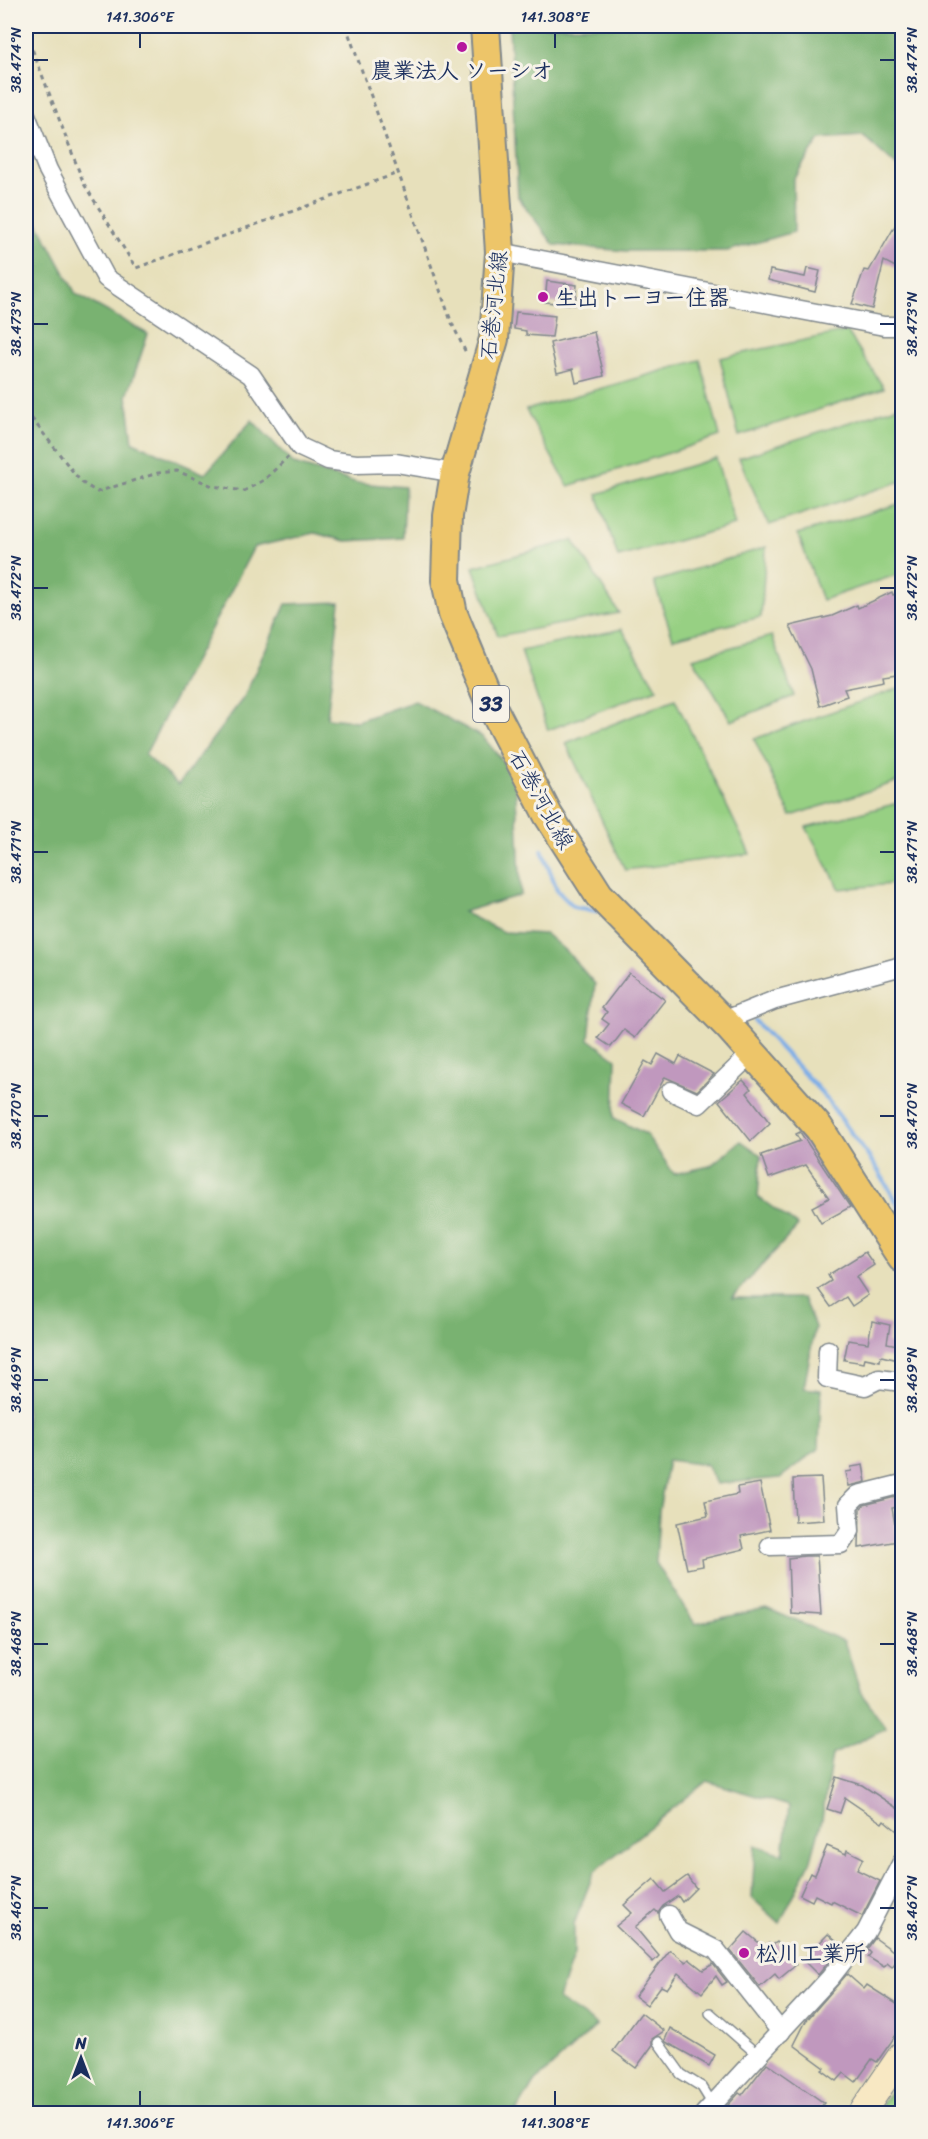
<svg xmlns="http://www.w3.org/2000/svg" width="928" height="2139" viewBox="0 0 928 2139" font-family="Sriracha,'Klee One',sans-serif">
  <rect width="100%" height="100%" fill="#f7f3e8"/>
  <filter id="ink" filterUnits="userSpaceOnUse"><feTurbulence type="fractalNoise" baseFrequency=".0167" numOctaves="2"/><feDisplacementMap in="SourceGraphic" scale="12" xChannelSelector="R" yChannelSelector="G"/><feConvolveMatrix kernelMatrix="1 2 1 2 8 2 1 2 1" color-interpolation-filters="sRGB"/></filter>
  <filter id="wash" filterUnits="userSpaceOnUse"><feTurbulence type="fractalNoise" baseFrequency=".008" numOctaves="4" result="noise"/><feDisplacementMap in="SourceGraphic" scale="24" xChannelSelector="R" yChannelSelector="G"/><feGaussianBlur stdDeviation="1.35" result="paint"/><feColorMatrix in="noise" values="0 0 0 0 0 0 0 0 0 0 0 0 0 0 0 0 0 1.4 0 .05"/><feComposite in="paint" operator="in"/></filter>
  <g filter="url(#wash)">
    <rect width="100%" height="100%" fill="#e7e0bb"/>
    <!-- green -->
    <g fill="#97d083" stroke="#598070" stroke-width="1.5">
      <polygon points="847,331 884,388 739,436 720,358"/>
      <polygon points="700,360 720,436 568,486 526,410"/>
      <polygon points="902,405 902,481 769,525 739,458"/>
      <polygon points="716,458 735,525 618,557 597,494"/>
      <polygon points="902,503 902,573 822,600 798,534"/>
      <polygon points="573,540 619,613 498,636 473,567"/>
      <polygon points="766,547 761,617 673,638 654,582"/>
      <polygon points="622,629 657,689 548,730 521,651"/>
      <polygon points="772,636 794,696 731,721 693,658"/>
      <polygon points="902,687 902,780 791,816 754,739"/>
      <polygon points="675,699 750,854 625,870 566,743"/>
      <polygon points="902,802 902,883 840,889 806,827"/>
      <polygon points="902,2075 902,2113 876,2113"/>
    </g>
    <!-- forest -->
    <g fill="#79b271" stroke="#4a7068" stroke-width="1.5">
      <polygon points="509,26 902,26 902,171 863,136 820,139 793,179 794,232 727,251 626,251 554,245 518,197"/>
      <polygon points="26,192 33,214 76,294 148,334 127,396 133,442 205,474 252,420 294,464 358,483 405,487 403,538 346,541 315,533 254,547 145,755 178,785 244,697 286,604 340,602 327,718 357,721 415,701 483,737 515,776 521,895 463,912 503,932 546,934 569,954 595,984 589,1039 616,1059 614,1118 646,1134 674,1174 710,1166 741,1141 761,1155 758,1197 798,1226 732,1298 803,1298 815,1327 804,1388 821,1390 819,1448 780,1478 716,1484 707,1465 668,1460 659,1511 656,1563 695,1624 766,1608 844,1641 860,1690 886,1728 832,1755 822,1819 811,1860 780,1923 752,1898 755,1845 783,1854 789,1806 707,1781 594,1872 574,1924 574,1954 558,1999 597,2025 533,2084 516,2113 26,2113"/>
    </g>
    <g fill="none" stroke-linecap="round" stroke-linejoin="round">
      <!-- stream -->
      <g stroke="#7cade7" stroke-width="4.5">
        <polyline points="542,850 557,890 574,907 597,911"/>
        <polyline points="631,948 647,963"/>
        <polyline points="755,1021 823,1094 876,1167 902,1211"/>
      </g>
    </g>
    <g id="blocks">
      <!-- building -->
      <g fill="#c098be">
        <polygon points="903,212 903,271 884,261 872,309 852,304 864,270 869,271"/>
        <polygon points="807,268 820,271 815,292 768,280 770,270 805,277"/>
        <polygon points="547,281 577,285 575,305 545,302"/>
        <polygon points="516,312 555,316 552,337 526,335 526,331 514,329"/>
        <polygon points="594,332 604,376 576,383 573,369 557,373 550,343"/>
        <polygon points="892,592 893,595 903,592 903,673 883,676 884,681 844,689 847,696 820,706 811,669 790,626 832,616 857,605 858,608"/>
        <polygon points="629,973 665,1000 635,1038 624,1030 611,1047 598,1038 609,1024 602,1019 607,1012 602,1008"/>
        <polygon points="658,1054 676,1064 680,1056 714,1074 697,1091 665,1077 644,1116 621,1104 645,1061 652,1065"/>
        <polygon points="743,1080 751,1089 747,1093 770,1123 751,1141 719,1101"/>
        <polygon points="800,1132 850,1207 821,1223 812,1207 829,1198 806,1165 769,1178 761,1155 800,1141 796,1134"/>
        <polygon points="865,1252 874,1265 856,1277 868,1295 852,1306 846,1297 831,1307 818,1289 831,1281 828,1275"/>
        <polygon points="872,1321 890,1325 887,1343 903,1346 903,1361 881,1356 880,1361 865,1358 864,1363 844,1360 848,1340 868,1343"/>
        <polygon points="863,1465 866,1482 849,1486 846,1472 852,1471 851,1467"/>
        <polygon points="821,1478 824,1520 795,1522 793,1479"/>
        <polygon points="760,1483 770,1530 741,1536 744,1549 702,1559 703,1566 687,1569 677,1523 708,1516 705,1501 738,1494 737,1487"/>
        <polygon points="903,1495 903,1506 892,1508 898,1541 859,1548 860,1509 864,1505"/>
        <polygon points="805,1556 817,1556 821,1615 790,1613 788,1558"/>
        <polygon points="837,1777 862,1785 903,1812 903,1836 884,1820 882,1823 845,1798 840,1813 827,1809"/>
        <polygon points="827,1846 846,1854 847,1850 863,1858 857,1870 880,1881 862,1916 832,1901 831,1903 815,1895 812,1901 800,1895 810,1873 815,1875"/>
        <polygon points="687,1876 696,1888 682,1902 678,1896 663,1906 658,1913 655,1910 635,1927 659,1956 653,1962 616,1926 632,1913 624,1905 654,1879 665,1892"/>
        <polygon points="746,1932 764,1947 769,1943 771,1946 777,1942 796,1965 779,1979 775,1974 760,1987 730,1950"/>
        <polygon points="828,1934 839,1944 827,1957 830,1960 818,1975 803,1960"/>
        <polygon points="875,1938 900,1956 892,1967 887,1963 884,1967 868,1957 871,1953 867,1949"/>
        <polygon points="670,1950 686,1962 689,1959 703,1970 713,1964 727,1982 722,1985 716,1976 702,1993 678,1973 667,1989 661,1986 647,2005 635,1996"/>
        <polygon points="847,1974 864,1989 867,1985 903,2008 903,2025 877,2062 872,2059 856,2082 844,2073 837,2081 822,2070 825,2068 794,2045 806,2021"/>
        <polygon points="641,2013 664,2031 652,2039 652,2046 636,2068 613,2051"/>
        <polygon points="670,2028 715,2055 709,2066 666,2042 665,2040"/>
        <polygon points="767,2063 824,2103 816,2114 720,2114 739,2093 742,2095"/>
      </g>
    </g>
  </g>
  <g filter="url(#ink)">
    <use href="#blocks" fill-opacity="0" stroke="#81888c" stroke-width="1.5"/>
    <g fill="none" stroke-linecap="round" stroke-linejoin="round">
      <defs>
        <g id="lane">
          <polyline points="710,2013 759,2056"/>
          <polyline points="658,2042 681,2074 702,2087 713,2105"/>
        </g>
        <g id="street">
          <polyline points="26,115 48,170 106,278 251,375 300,447 328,460 356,464 396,463 455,473"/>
          <polyline points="500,252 884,326 902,326"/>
          <polyline points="723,1021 775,1000 902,966"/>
          <polyline points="671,1091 699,1104 752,1053"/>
          <polyline points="828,1350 827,1378 865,1386 879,1379 902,1382"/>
          <polyline points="770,1546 841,1544 850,1531 848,1505 858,1495 902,1484"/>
          <polyline points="669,1915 678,1931 716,1950 781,2032"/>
          <polyline points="704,2114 830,1978 866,1932 902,1862"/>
        </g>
        <polyline id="secondary" points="861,2114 902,2054"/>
        <polyline id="primary" points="485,26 500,252 494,339 455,473 448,516 446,580 453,614 490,703 548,815 599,895 730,1028 819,1128 902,1258"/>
      </defs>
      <!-- lane casing -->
      <use href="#lane" stroke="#81888c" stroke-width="12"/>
      <!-- street casing -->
      <use href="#street" stroke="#81888c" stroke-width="21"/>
      <!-- secondary casing -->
      <use href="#secondary" stroke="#81888c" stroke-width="28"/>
      <!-- primary casing -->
      <use href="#primary" stroke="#81888c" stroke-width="32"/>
      <!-- path -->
      <g stroke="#81888c" stroke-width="3" stroke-dasharray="4.5 4.5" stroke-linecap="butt">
        <polyline points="346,26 451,321 466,353"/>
        <polyline points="26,33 84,184 136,268 398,173"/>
        <polyline points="26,411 81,482 97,492 158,473 177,471 213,486 244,491 264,480 288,457"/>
      </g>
      <!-- lane -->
      <use href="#lane" stroke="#fff" stroke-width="9"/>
      <!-- street -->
      <use href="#street" stroke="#fff" stroke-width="18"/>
      <!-- secondary -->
      <use href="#secondary" stroke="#f8e8c3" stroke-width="26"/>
      <!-- primary -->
      <use href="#primary" stroke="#edc569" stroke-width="28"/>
    </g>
  </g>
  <!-- ticks -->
  <path fill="none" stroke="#1b2f5e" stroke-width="2" d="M140,33V48M555,33V48M33,60H48M880,60H895M33,324H48M880,324H895M33,588H48M880,588H895M33,852H48M880,852H895M33,1116H48M880,1116H895M33,1380H48M880,1380H895M33,1644H48M880,1644H895M33,1908H48M880,1908H895M140,2091V2106M555,2091V2106"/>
  <!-- markers -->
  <g fill="#b5179e" stroke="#f7f3e8" stroke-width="2">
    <circle cx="462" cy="47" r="6"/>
    <circle cx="543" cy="297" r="6"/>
    <circle cx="744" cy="1953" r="6"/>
  </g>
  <g text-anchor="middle" stroke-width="6" stroke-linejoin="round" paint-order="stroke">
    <!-- shield labels -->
    <rect fill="#f7f3e8" stroke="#5d6a87" stroke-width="1.5" x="473" y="686" width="36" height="36" rx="4.5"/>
    <g font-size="21" font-weight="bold" fill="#1b2f5e">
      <text x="491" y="711">33</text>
    </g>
    <!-- poi labels -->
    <g font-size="22" font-weight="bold" fill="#1b2f5e" stroke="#f7f3e8" text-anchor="start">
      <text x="462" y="78" text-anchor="middle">農業法人 ソーシオ</text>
      <text x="555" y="305">生出トーヨー住器</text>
      <text x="756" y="1961">松川工業所</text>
    </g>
    <!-- street labels -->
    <g font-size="22" fill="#1b2f5e" stroke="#f7f3e8">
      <text transform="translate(493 305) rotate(-84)" y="8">石巻河北線</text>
      <text transform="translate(542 799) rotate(61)" y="8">石巻河北線</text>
    </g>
  </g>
  <!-- margin -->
  <rect width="928" height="2139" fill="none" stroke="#f7f3e8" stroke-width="66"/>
  <!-- north arrow -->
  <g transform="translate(81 2058)" stroke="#f7f3e8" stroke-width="4.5" paint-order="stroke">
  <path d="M0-4.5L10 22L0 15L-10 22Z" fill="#1b2f5e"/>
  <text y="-9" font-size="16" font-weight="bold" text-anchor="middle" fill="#1b2f5e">N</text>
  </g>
  <rect x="33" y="33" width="862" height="2073" fill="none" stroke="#1b2f5e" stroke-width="2"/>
  <g font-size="15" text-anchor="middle" fill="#1b2f5e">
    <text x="140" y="22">141.306°E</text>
    <text x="555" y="22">141.308°E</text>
    <text transform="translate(16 60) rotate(-90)" y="5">38.474°N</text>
    <text transform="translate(912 60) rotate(-90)" y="5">38.474°N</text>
    <text transform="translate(16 324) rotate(-90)" y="5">38.473°N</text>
    <text transform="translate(912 324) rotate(-90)" y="5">38.473°N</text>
    <text transform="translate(16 588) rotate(-90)" y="5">38.472°N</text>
    <text transform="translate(912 588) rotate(-90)" y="5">38.472°N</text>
    <text transform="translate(16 852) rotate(-90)" y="5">38.471°N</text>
    <text transform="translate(912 852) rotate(-90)" y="5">38.471°N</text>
    <text transform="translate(16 1116) rotate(-90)" y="5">38.470°N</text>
    <text transform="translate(912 1116) rotate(-90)" y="5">38.470°N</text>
    <text transform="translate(16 1380) rotate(-90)" y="5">38.469°N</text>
    <text transform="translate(912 1380) rotate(-90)" y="5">38.469°N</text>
    <text transform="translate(16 1644) rotate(-90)" y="5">38.468°N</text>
    <text transform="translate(912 1644) rotate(-90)" y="5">38.468°N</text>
    <text transform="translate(16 1908) rotate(-90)" y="5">38.467°N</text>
    <text transform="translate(912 1908) rotate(-90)" y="5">38.467°N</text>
    <text x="140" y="2128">141.306°E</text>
    <text x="555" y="2128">141.308°E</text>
  </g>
</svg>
